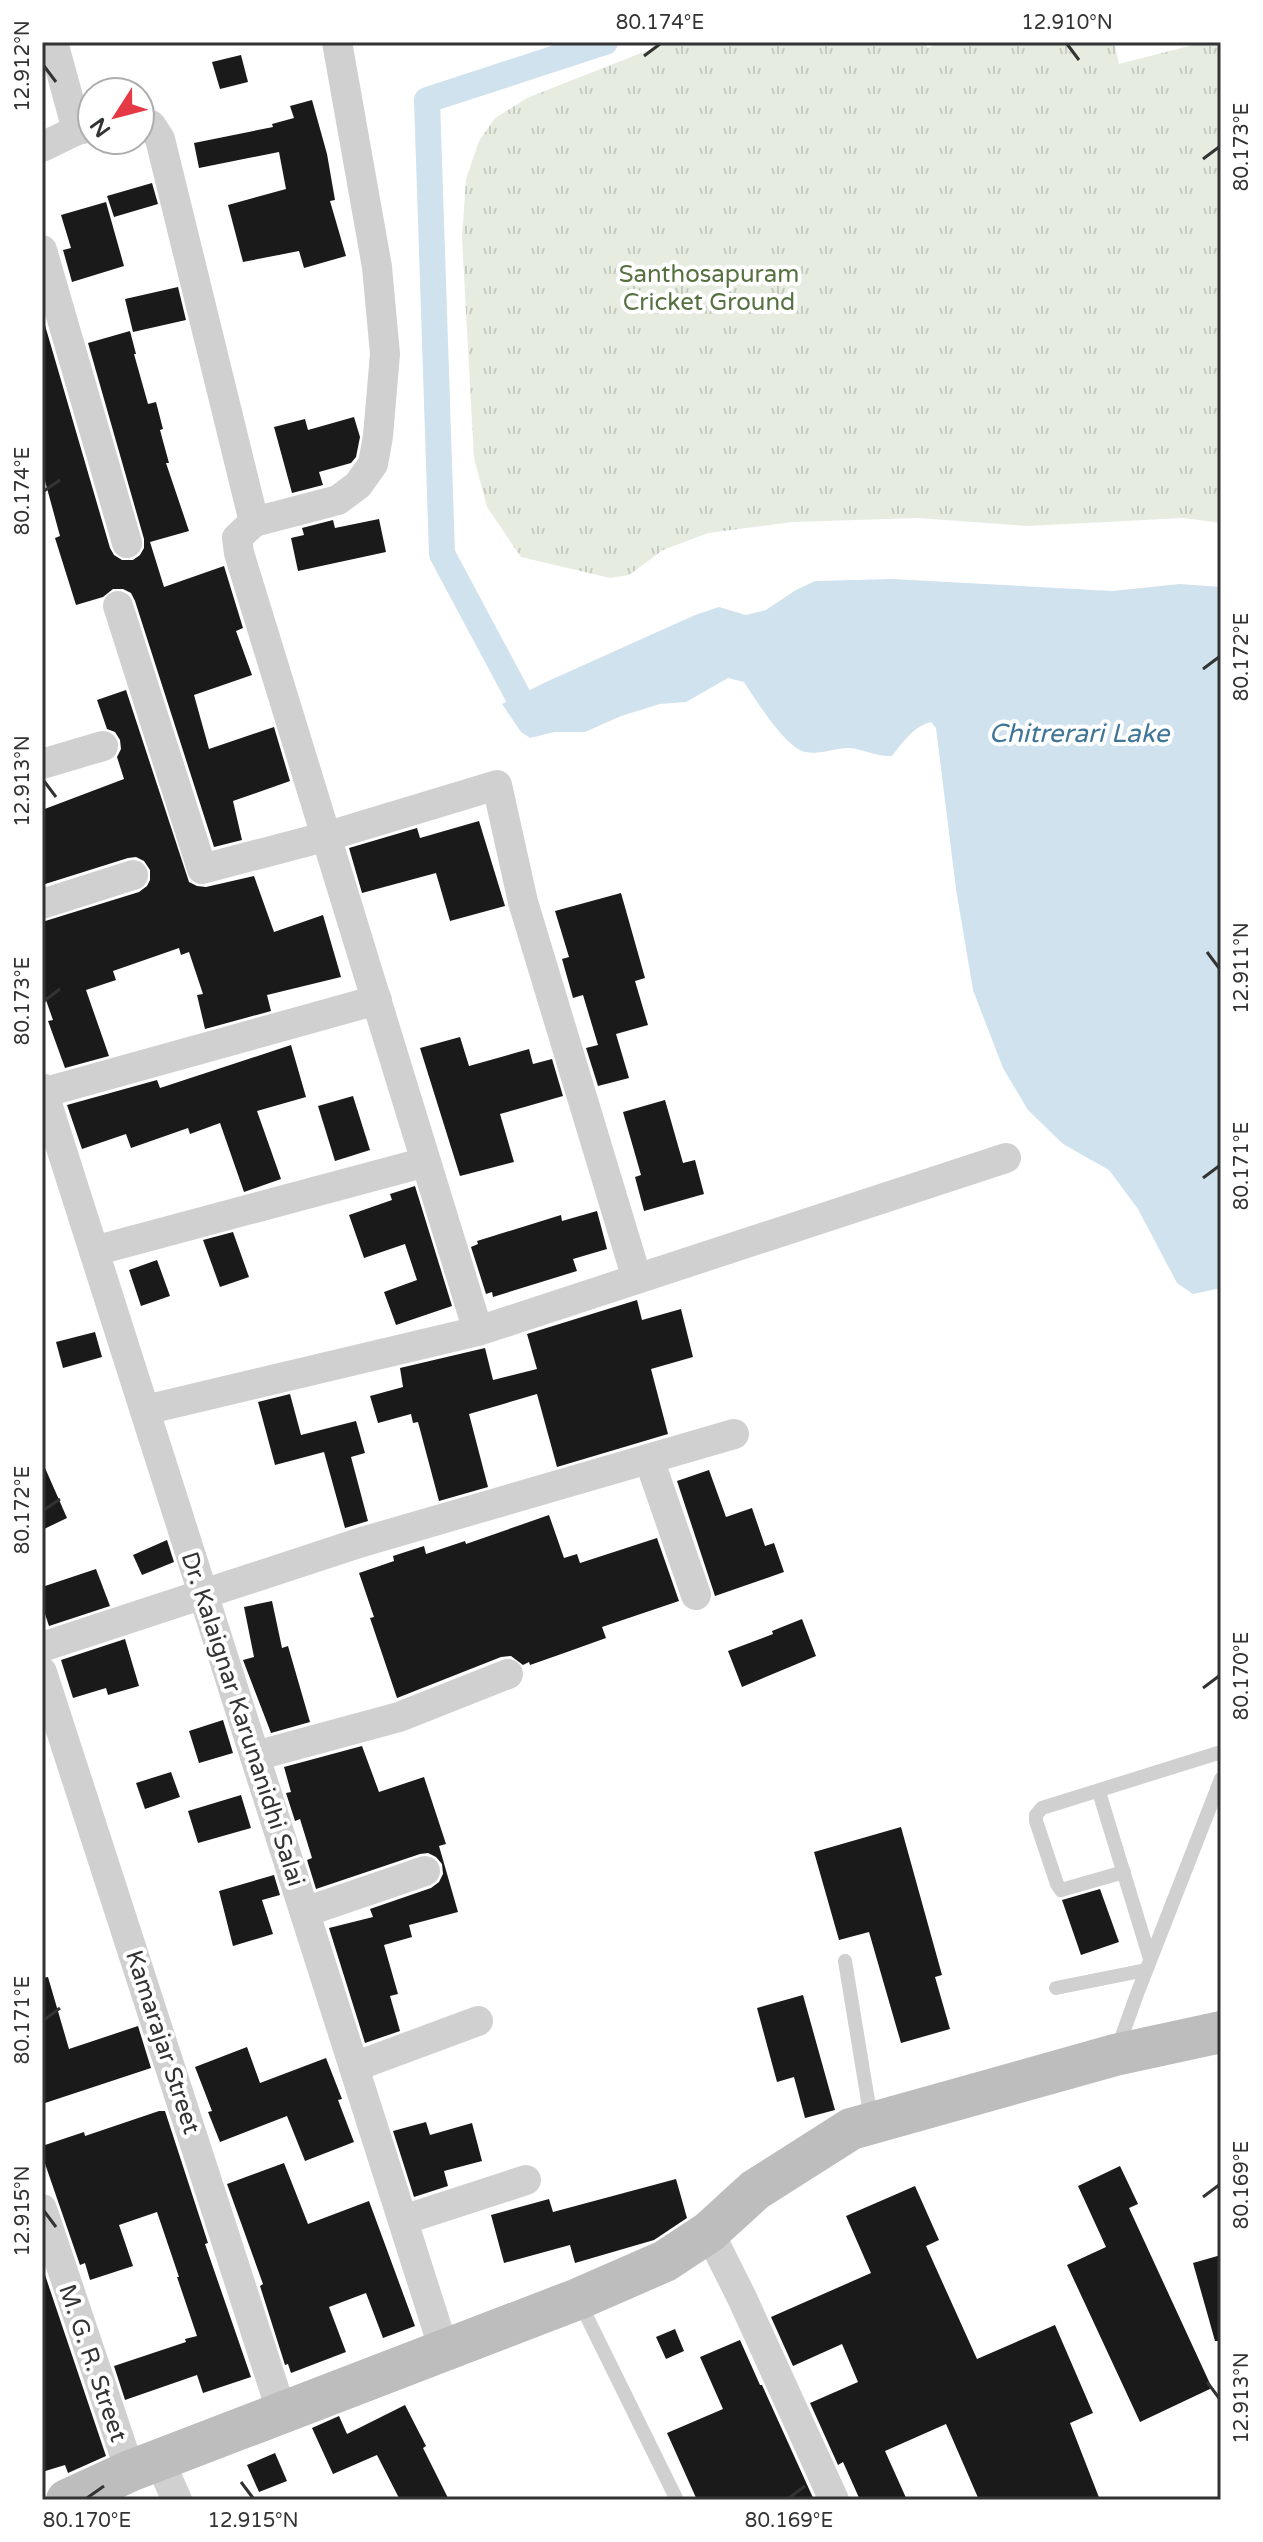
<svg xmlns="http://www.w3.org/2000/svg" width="1263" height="2542" viewBox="0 0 1263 2542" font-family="'Varela Round',sans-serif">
  <defs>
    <pattern id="park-tufts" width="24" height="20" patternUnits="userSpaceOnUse" patternTransform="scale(2)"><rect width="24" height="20" fill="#e6ecdf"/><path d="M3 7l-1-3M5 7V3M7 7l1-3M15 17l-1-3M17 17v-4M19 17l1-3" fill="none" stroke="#c6cbc0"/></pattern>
  </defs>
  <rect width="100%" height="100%" fill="#fff"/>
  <!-- park -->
  <polygon fill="url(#park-tufts)" points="669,42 924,42 928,48 938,42 1114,42 1119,64 1205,42 1221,42 1221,523 1183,518 1028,526 918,518 793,522 708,533 663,550 629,575 610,578 521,557 487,507 474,458 462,238 466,179 479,141 495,118 527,98"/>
  <!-- water -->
  <path fill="#cfe2ee" d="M892,579L1112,591L1180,584L1221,587V1288L1193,1294L1177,1283L1138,1209L1109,1170L1063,1144L1028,1110L1003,1068L973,990L956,889L936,728L931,722C914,726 903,742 892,756C877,757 864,749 849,748C834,748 821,755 805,752C785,747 756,700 744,682L728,678L686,702L660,704L621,716L585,732H554L530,738L521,732L502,704L546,682L695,615L719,607L746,615L766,610L796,590L815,581Z"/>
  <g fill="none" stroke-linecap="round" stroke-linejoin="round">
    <!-- canal -->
    <polyline stroke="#cfe2ee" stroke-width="26" points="518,696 442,554 427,100 605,42"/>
  </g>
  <!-- building -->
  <g fill="#1a1a1a">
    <polygon points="241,55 248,82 220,89 212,62"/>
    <polygon points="312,100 327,154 335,200 330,201 346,256 304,268 299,251 243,262 228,205 286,189 279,152 199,168 194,143 273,127 272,124 294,118 290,106"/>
    <polygon points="152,183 158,204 114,217 107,196"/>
    <polygon points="106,202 124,266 72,282 63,250 71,248 61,215"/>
    <polygon points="178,287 186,320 133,332 125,299"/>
    <polygon points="42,315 110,548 114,555 122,560 133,560 140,555 144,548 144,539 88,343 130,331 136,354 134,354 148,404 156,402 163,429 160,430 169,463 166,463 189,531 150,542 164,587 224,566 243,628 236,631 252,675 194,695 209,749 274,727 290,781 233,801 242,840 214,847 135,601 131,593 123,589 113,589 103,597 76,605 55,538 60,536 42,470"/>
    <polygon points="354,417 360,437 356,457 351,463 319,472 323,485 292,493 274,427 305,419 308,430"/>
    <polygon points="379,519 386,552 298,571 291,538 304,535 302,528 333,520 335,528"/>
    <polygon points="126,690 189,882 197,886 206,887 254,876 274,932 323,915 341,977 267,995 271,1011 205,1029 197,995 203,994 189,952 181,955 179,948 113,971 116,980 86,990 109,1056 65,1068 48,1021 53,1020 42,989 42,922 139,892 147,886 150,880 150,870 144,861 136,857 128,858 42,885 42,810 124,779 117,757 121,749 120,740 115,732 107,729 97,700"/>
    <polygon points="479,821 505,906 450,921 436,873 362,893 349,848 417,828 420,838"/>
    <polygon points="621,893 645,978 635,981 648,1025 616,1034 629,1078 598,1086 586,1048 598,1045 583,995 573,998 562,959 569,957 555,911"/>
    <polygon points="460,1037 469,1066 529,1049 533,1064 552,1059 563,1096 500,1114 514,1162 460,1176 420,1048"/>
    <polygon points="291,1045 306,1097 257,1111 281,1179 244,1192 220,1123 190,1134 188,1128 131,1148 126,1134 82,1149 67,1105 157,1080 160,1088"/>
    <polygon points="353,1096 370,1150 335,1161 318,1106"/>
    <polygon points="665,1100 683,1163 695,1160 704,1194 644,1211 635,1177 641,1175 623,1112"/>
    <polygon points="415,1186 452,1306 396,1325 384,1292 417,1280 405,1244 364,1258 349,1215 392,1200 390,1194"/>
    <polygon points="597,1211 607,1249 573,1259 577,1271 493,1297 492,1292 486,1294 471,1247 478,1244 477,1241 561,1215 562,1221"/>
    <polygon points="233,1232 249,1277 220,1287 203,1240"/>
    <polygon points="157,1260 170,1296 141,1306 129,1270"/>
    <polygon points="637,1300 642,1320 681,1309 693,1357 651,1369 668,1434 557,1467 537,1394 500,1405 469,1414 488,1487 439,1501 418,1422 413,1423 411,1414 378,1423 370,1396 403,1387 400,1368 485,1348 493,1380 537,1369 527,1334"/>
    <polygon points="95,1332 102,1357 63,1368 56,1342"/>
    <polygon points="290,1394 301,1435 356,1421 365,1453 351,1457 368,1521 345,1528 324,1452 275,1465 258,1402"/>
    <polygon points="42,1461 67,1518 42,1530"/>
    <polygon points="709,1470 726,1517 752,1508 765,1546 774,1543 784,1572 715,1596 677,1481"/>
    <polygon points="549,1515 564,1558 577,1554 580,1563 657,1538 679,1601 602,1627 606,1638 567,1652 530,1665 529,1662 523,1665 511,1656 501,1657 397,1698 370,1618 374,1617 359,1573 394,1561 393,1556 424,1546 426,1554 465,1541 466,1544"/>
    <polygon points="167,1540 174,1562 142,1575 133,1555"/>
    <polygon points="96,1569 110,1606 49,1626 42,1605 42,1587"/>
    <polygon points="272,1601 282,1648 288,1646 310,1722 271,1733 243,1660 254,1657 244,1607"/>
    <polygon points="802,1619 816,1656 742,1687 728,1651 773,1634 772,1631"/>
    <polygon points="125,1639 139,1686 108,1695 106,1688 73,1698 61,1660"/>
    <polygon points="223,1720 233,1753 199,1763 189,1731"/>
    <polygon points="362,1746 379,1792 424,1777 446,1844 439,1846 458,1912 409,1925 412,1937 384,1945 398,1994 390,1996 400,2031 365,2043 329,1928 373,1917 370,1909 431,1888 439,1882 443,1874 442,1864 436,1857 428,1853 420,1854 316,1889 307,1860 312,1858 300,1819 295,1821 286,1793 291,1792 284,1767"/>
    <polygon points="171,1772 180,1797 145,1809 136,1783"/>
    <polygon points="241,1795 251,1828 198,1843 188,1811"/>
    <polygon points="901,1827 942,1975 935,1977 950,2029 901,2043 869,1932 839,1940 814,1852"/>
    <polygon points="274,1875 280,1895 262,1900 273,1934 233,1946 219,1891"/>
    <polygon points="1100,1889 1119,1942 1081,1955 1062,1900"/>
    <polygon points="48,1977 69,2049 138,2026 151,2068 42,2104 42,1978"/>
    <polygon points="803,1995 835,2110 805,2118 794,2077 777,2082 757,2008"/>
    <polygon points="247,2047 260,2083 326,2058 342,2099 338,2100 354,2142 305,2161 287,2116 220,2142 208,2112 212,2111 195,2067"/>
    <polygon points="159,2111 165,2111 208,2243 205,2244 251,2377 203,2393 197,2375 125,2400 114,2366 186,2342 185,2339 197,2336 177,2277 179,2277 157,2212 119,2225 133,2266 90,2280 85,2263 80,2265 42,2155 42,2146 84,2132 85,2136"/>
    <polygon points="426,2122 430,2135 472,2123 482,2161 444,2171 448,2186 414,2197 393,2131"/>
    <polygon points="284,2163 308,2224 369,2201 415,2326 383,2338 366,2293 329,2307 346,2352 291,2373 288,2364 285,2365 260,2286 263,2284 227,2184"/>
    <polygon points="1120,2166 1138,2204 1129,2208 1212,2388 1140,2422 1067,2265 1106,2247 1078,2186"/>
    <polygon points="676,2179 687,2218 654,2240 575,2263 570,2245 504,2263 491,2215 549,2199 553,2212"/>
    <polygon points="915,2186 939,2240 926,2246 977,2359 1055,2325 1093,2413 1070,2423 1100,2500 979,2500 946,2424 885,2451 907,2500 860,2500 843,2462 838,2465 810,2403 858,2382 842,2344 793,2366 771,2317 871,2273 846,2216"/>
    <polygon points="1221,2255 1221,2341 1215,2341 1193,2263"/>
    <polygon points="42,2266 106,2456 68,2473 65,2465 42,2472"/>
    <polygon points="675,2329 684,2351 666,2359 656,2337"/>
    <polygon points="740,2340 760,2385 762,2385 814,2500 697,2500 667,2433 723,2409 700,2357"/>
    <polygon points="405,2405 426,2446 423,2448 449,2500 400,2500 377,2455 333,2474 312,2428 339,2416 347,2434"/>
    <polygon points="275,2453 287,2481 259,2492 247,2465"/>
  </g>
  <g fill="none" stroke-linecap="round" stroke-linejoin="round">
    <!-- lane -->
    <g stroke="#d0d0d0" stroke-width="14">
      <polyline points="1099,1792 1150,1959"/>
      <polyline points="1124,1872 1061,1890 1057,1884 1036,1821 1036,1815 1042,1808 1218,1753 1221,1754"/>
      <polyline points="845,1961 871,2119"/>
      <polyline points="1056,1988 1146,1970"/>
      <polyline points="1118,2047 1137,1994 1221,1779"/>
      <polyline points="580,2303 677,2500"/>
    </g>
    <!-- street -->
    <g stroke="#d0d0d0" stroke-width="30">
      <polyline points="53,42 77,130 92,127"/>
      <polyline points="140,121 151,125 160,139 254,522 237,538 239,553 478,1331 1006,1158"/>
      <polyline points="42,147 77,130"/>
      <polyline points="42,250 127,543"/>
      <polyline points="254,522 338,500 358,485 373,464 378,436 385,354 377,267 337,42"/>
      <polyline points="118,606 202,869 328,836 497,785 523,902 637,1279"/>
      <polyline points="42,764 103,746"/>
      <polyline points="42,904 133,875"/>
      <polyline points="42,1088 444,2350"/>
      <polyline points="42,1093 377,1000"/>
      <polyline points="94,1251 426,1162"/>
      <polyline points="145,1410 478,1331"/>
      <polyline points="649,1459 696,1595"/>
      <polyline points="42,1647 362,1542 734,1434"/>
      <polyline points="42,1672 282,2413"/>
      <polyline points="255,1756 399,1717 508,1674"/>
      <polyline points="305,1912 425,1871"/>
      <polyline points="354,2067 478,2021"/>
      <polyline points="42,2209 130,2471"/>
      <polyline points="403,2220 526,2180"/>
      <polyline points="709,2232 742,2298 834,2500"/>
      <polyline points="159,2460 177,2500"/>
    </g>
    <!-- secondary -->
    <polyline stroke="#bdbdbd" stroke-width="42" points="67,2500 130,2471 578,2299 665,2261 709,2232 755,2190 851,2129 1115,2055 1221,2032"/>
  </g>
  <!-- ticks -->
  <path fill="none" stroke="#333" stroke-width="3" d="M1067,44L1079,60M644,56L660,44M44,66L56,82M1203,159L1219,147M44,491L60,480M1203,669L1219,657M44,781L56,797M1207,952L1219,968M44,1001L60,989M1203,1178L1219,1166M44,1510L60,1499M1203,1688L1219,1676M44,2020L60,2008M1203,2197L1219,2185M44,2211L56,2227M1207,2382L1219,2398M241,2482L253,2498M87,2498L104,2486M789,2498L805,2486"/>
  <g text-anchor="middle" stroke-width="8" stroke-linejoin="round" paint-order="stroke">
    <!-- park labels -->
    <g font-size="24" fill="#56703f" stroke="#fff">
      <text x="709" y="282">Santhosapuram<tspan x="709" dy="28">Cricket Ground</tspan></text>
    </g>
    <!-- street labels -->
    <g font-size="24" fill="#333" stroke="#fff">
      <text transform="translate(243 1719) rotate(72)" y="8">Dr. Kalaignar Karunanidhi Salai</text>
      <text transform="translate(163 2042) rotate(72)" y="8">Kamarajar Street</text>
      <text transform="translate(93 2363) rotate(71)" y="8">M. G. R. Street</text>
    </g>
    <!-- water labels -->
    <g font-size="26" font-style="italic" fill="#3f7597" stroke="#fff">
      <text x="1079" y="742">Chitrerari Lake</text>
    </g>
  </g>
  <!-- border -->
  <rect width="1263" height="2542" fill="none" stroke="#ffffff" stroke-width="88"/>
  <!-- north arrow -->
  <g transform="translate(116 116) rotate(234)"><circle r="38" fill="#ffffff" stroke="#adadad" stroke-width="2"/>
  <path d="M0-6L14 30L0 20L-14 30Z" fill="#e63946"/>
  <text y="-12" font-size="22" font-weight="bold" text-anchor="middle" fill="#333333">N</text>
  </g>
  <rect x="44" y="44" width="1175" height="2454" fill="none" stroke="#333" stroke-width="3"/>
  <g font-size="20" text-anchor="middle" fill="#333">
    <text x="660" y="29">80.174°E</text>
    <text x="1067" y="29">12.910°N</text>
    <text transform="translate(22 66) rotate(-90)" y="7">12.912°N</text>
    <text transform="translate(1241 147) rotate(-90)" y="7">80.173°E</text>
    <text transform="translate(22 491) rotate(-90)" y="7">80.174°E</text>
    <text transform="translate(1241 657) rotate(-90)" y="7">80.172°E</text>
    <text transform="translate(22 781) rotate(-90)" y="7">12.913°N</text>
    <text transform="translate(1241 968) rotate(-90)" y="7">12.911°N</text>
    <text transform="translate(22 1001) rotate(-90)" y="7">80.173°E</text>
    <text transform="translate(1241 1166) rotate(-90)" y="7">80.171°E</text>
    <text transform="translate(22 1510) rotate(-90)" y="7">80.172°E</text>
    <text transform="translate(1241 1676) rotate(-90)" y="7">80.170°E</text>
    <text transform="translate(22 2020) rotate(-90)" y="7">80.171°E</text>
    <text transform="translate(1241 2185) rotate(-90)" y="7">80.169°E</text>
    <text transform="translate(22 2211) rotate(-90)" y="7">12.915°N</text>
    <text transform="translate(1241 2398) rotate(-90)" y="7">12.913°N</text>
    <text x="87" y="2527">80.170°E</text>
    <text x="253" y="2527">12.915°N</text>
    <text x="789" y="2527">80.169°E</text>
  </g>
</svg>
